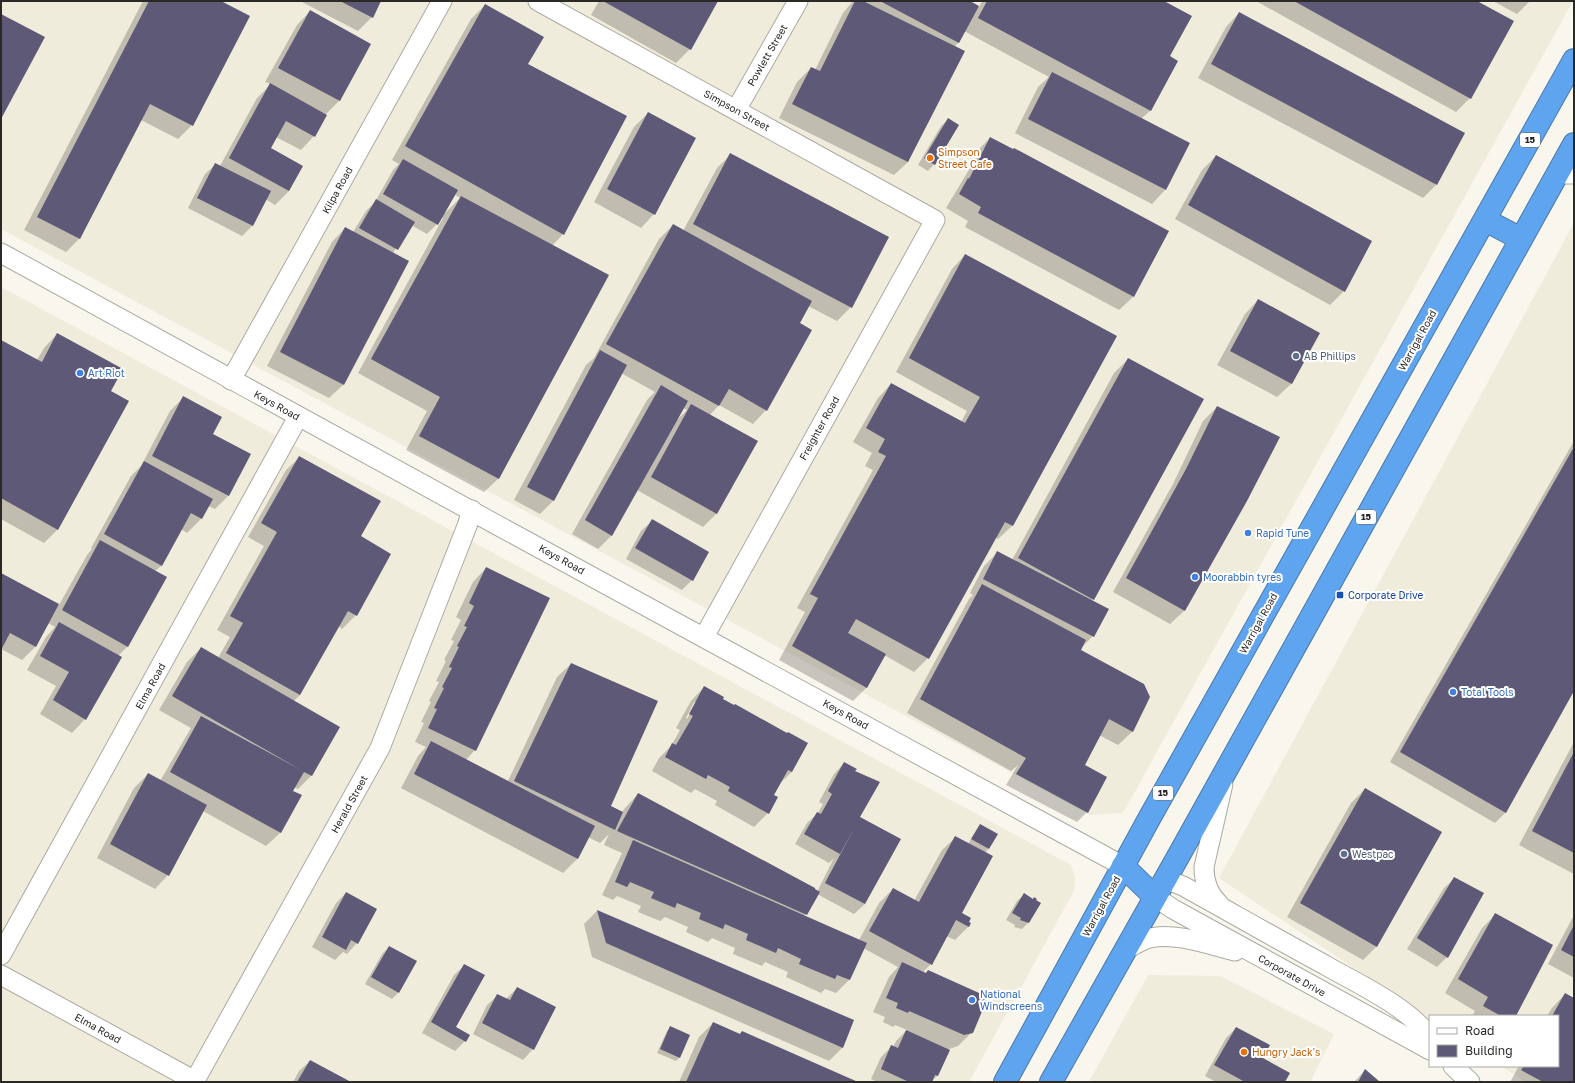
<svg xmlns="http://www.w3.org/2000/svg" width="1575" height="1083" viewBox="0 0 1575 1083" font-family="'Golos Text',sans-serif">
  <rect width="100%" height="100%" fill="#f8f6ed"/>
  <!-- built -->
  <g fill="#f0ecdb">
    <polygon points="1,1 1573,1 1123,813 1090,815 1,229"/>
    <polygon points="1574,223 1574,1082 1525,1082 1501,1066 1558,1066 1558,1016 1430,1016 1430,1019 1219,878"/>
    <polygon points="1,287 1071,865 1075,878 1074,891 969,1082 1,1082"/>
    <polygon points="1148,975 1220,976 1334,1034 1310,1082 1089,1082"/>
  </g>
  <!-- shadow -->
  <g fill="#0003" fill-rule="evenodd">
    <polygon points="143,1 219,1 192,125 178,139 141,120 80,238 66,252 24,230"/>
    <polygon points="300,1 380,1 372,17 358,31"/>
    <polygon points="599,1 717,1 690,49 676,63 591,15"/>
    <polygon points="853,1 968,1 979,7 982,1 1162,1 1168,57 1177,61 1150,111 1141,119 1189,144 1165,190 1152,204 1015,133 1038,87 1049,77 964,31 958,43 954,47 908,162 894,175 779,118 797,82 811,68 815,70 843,13"/>
    <polygon points="1256,1 1475,1 1470,98 1456,112"/>
    <polygon points="1493,1 1530,1 1517,14"/>
    <path d="M485,5L527,65L563,234L552,246L608,275L498,479L484,492L406,450L427,411L358,373L443,218L442,217L437,224L427,234L411,225L393,253L408,261L343,385L329,398L267,366L332,242L345,228L353,232L366,211L375,202L393,170L399,164L392,160L471,19ZM454,194L460,198L444,214Z"/>
    <polygon points="310,11 370,45 339,101 325,115 314,136 301,150 276,137 270,148 302,166 289,191 275,205 265,199 252,226 242,236 188,208 205,174 216,164 220,166 257,98 271,84 265,82 297,25"/>
    <polygon points="1239,13 1436,185 1423,198 1198,78 1226,27"/>
    <polygon points="648,113 654,214 641,228 594,202 634,127"/>
    <polygon points="948,120 934,164 928,171 918,165 941,126"/>
    <polygon points="990,138 1168,232 1133,297 1119,310 965,227 968,221 946,208 970,168 968,167 976,152"/>
    <path d="M731,154L851,307L837,321L808,306L799,323L766,410L753,424L719,405L710,415L717,513L703,527L637,490L612,535L598,549L572,534L647,400L655,392L621,373L553,501L540,514L514,500L586,365L594,358L659,239L673,225L683,231L717,168ZM683,408L687,410L677,420Z"/>
    <polygon points="1216,156 1344,291 1330,305 1175,219 1202,170"/>
    <polygon points="965,255 1012,526 998,539 995,537 928,658 914,672 884,655 867,687 853,701 779,660 805,612 797,608 873,470 865,466 872,453 853,442 878,398 891,384 961,422 967,411 896,372 952,269"/>
    <polygon points="1258,300 1318,333 1291,384 1277,397 1217,365 1245,314"/>
    <polygon points="57,334 110,391 128,401 57,530 44,543 1,519 1,341 37,360 44,348"/>
    <polygon points="1128,359 1093,599 1092,601 1093,636 1079,650 1149,697 1132,732 1118,745 1099,735 1084,766 1087,812 1077,822 1006,785 1018,765 1011,771 907,713 969,599 973,595 970,593 984,566 998,552 1012,560 1114,373"/>
    <polygon points="184,397 211,435 250,455 228,496 215,509 208,506 201,519 187,533 181,529 161,566 155,571 128,646 118,656 85,719 72,733 40,714 56,686 27,670 46,637 55,627 48,623 36,646 22,660 1,649 1,574 59,605 87,555 92,549 91,548 131,476 141,466 170,411"/>
    <polygon points="1217,407 1246,500 1184,611 1170,624 1113,592 1173,484 1203,421"/>
    <polygon points="1574,441 1574,689 1505,813 1495,823 1390,762"/>
    <polygon points="300,457 360,537 356,615 342,629 338,626 300,695 294,701 311,776 298,789 294,787 292,791 300,796 280,833 266,846 203,811 168,875 155,889 97,858 134,788 148,774 160,781 191,728 159,710 187,662 201,648 218,658 230,637 217,630 264,546 248,537 286,470"/>
    <polygon points="652,521 692,580 682,590 626,559 641,531"/>
    <polygon points="486,568 475,750 466,760 508,781 557,677 571,664 609,807 622,812 625,808 638,794 817,892 834,858 829,863 795,844 807,823 818,813 823,804 819,802 834,774 844,763 854,771 865,904 854,914 817,894 804,916 859,940 879,903 893,889 914,901 942,850 956,837 968,844 980,825 988,849 985,853 960,913 968,923 969,926 955,940 946,936 931,964 923,972 925,973 928,971 972,1032 958,1046 949,1049 937,1076 931,1082 877,1082 871,1079 881,1057 892,1046 893,1047 896,1041 907,1030 895,1025 893,1027 883,1022 885,1017 873,1012 889,977 898,967 863,948 849,980 836,993 825,989 821,993 786,977 788,972 765,962 762,966 733,954 735,948 712,938 708,942 686,932 688,927 665,917 660,921 638,912 641,906 617,896 613,900 602,895 622,853 604,845 609,834 600,843 588,837 577,859 563,873 401,788 418,756 426,747 415,742 424,723 421,722 431,702 429,701 439,682 436,681 446,661 444,660 454,641 451,640 461,620 456,617 473,582"/>
    <path d="M704,687L721,699L792,772L778,785L773,795L768,813L754,827L715,805L717,801L695,789L691,793L652,771L659,758L671,746L680,730L676,728L691,701ZM694,702H696L687,719L686,718Z"/>
    <polygon points="1574,742 1574,874 1519,845"/>
    <polygon points="1365,789 1377,946 1363,960 1287,917 1351,803"/>
    <polygon points="1455,878 1447,957 1437,967 1407,949 1444,888"/>
    <polygon points="346,893 357,943 347,954 343,952 335,960 312,947 336,903"/>
    <polygon points="1024,895 1029,922 1022,929 1014,927 1015,925 1006,920 1017,901"/>
    <polygon points="597,911 853,1021 842,1048 829,1061 592,957 584,924"/>
    <polygon points="1496,914 1515,1016 1472,1016 1475,1011 1445,993 1482,928"/>
    <polygon points="1574,915 1574,978 1548,964"/>
    <polygon points="389,947 398,993 392,999 365,984 382,954"/>
    <polygon points="465,965 454,1027 465,1041 455,1051 422,1033 454,975"/>
    <polygon points="517,988 533,1049 523,1060 473,1034 487,1005 498,995 506,999"/>
    <polygon points="1565,994 1574,999 1574,1082 1510,1082 1519,1066 1558,1066 1558,1016 1547,1016 1552,1008"/>
    <polygon points="713,1023 739,1035 742,1032 856,1082 679,1082 699,1037"/>
    <polygon points="670,1028 689,1036 679,1058 676,1061 657,1053 667,1031"/>
    <polygon points="1236,1028 1261,1058 1284,1082 1216,1082 1205,1076 1226,1038"/>
    <polygon points="310,1061 349,1082 293,1082 299,1071"/>
    <polygon points="1365,1070 1379,1082 1354,1082"/>
  </g>
  <!-- building -->
  <g fill="#5d5976">
    <polygon points="149,1 221,1 250,16 193,126 150,104 80,239 37,217"/>
    <polygon points="340,1 381,1 373,18"/>
    <polygon points="603,1 718,1 691,50"/>
    <polygon points="855,1 863,1 965,51 908,162 792,104 811,67 820,71"/>
    <polygon points="880,1 970,1 979,6 959,43"/>
    <polygon points="987,1 1164,1 1192,16 1170,56 1178,61 1151,111 978,18"/>
    <polygon points="1294,1 1477,1 1514,21 1471,99"/>
    <polygon points="485,4 544,37 528,64 627,116 564,235 405,146"/>
    <polygon points="310,10 371,44 340,101 278,68"/>
    <polygon points="1239,12 1465,133 1437,185 1211,64"/>
    <polygon points="1,14 45,37 1,119"/>
    <polygon points="1052,72 1190,143 1166,190 1028,119"/>
    <polygon points="270,83 327,115 315,137 286,121 271,148 303,166 289,191 229,158"/>
    <polygon points="648,112 696,138 655,215 607,189"/>
    <polygon points="948,118 959,125 935,165 924,158"/>
    <polygon points="990,137 1013,149 1014,148 1169,231 1134,297 978,213 981,207 959,194 968,178 969,179"/>
    <polygon points="730,153 889,237 852,308 693,224"/>
    <polygon points="1216,155 1372,241 1345,292 1188,205"/>
    <polygon points="403,159 458,190 438,225 383,194"/>
    <polygon points="215,163 271,191 253,226 197,198"/>
    <polygon points="461,196 609,275 499,479 419,436 440,397 371,359"/>
    <polygon points="376,199 415,222 398,250 359,228"/>
    <polygon points="673,224 812,301 800,323 812,330 767,411 729,389 719,406 606,344"/>
    <polygon points="345,227 409,261 344,385 280,352"/>
    <polygon points="965,254 1117,336 1013,526 1005,522 929,659 856,619 848,633 886,654 867,688 792,646 818,598 810,594 886,456 878,452 885,439 866,428 891,383 965,423 980,397 909,358"/>
    <polygon points="1258,299 1320,333 1292,384 1230,351"/>
    <polygon points="57,333 123,369 111,391 129,401 58,530 1,498 1,340 42,362"/>
    <polygon points="600,350 627,365 554,501 527,487"/>
    <polygon points="1128,358 1204,399 1094,600 1018,558"/>
    <polygon points="661,385 688,401 612,536 585,520"/>
    <polygon points="183,396 222,417 213,434 251,454 229,496 152,456"/>
    <polygon points="691,404 758,441 717,514 651,477"/>
    <polygon points="1217,406 1280,437 1247,501 1185,611 1126,578 1186,469"/>
    <polygon points="1574,447 1574,691 1506,813 1400,752"/>
    <polygon points="299,456 381,501 361,536 391,554 357,616 348,611 300,695 226,653 243,623 230,616 277,532 261,523"/>
    <polygon points="144,461 213,499 202,519 191,513 162,566 104,534"/>
    <polygon points="652,519 709,552 693,581 635,548"/>
    <polygon points="100,540 167,577 128,647 62,610"/>
    <polygon points="997,551 1109,609 1094,637 983,579"/>
    <polygon points="486,567 550,598 476,751 428,728 437,709 434,708 444,688 442,687 452,668 449,667 459,647 457,646 467,627 464,626 474,606 469,603"/>
    <polygon points="1,573 59,604 36,647 10,633 1,650"/>
    <polygon points="982,584 1086,640 1081,650 1144,684 1150,697 1133,732 1109,719 1085,765 1107,777 1088,813 1016,774 1026,758 920,699"/>
    <polygon points="59,622 122,657 86,720 53,700 69,672 40,656"/>
    <polygon points="201,647 340,727 312,776 304,772 293,791 302,795 281,833 170,772 201,716 301,770 172,696"/>
    <polygon points="571,663 658,701 611,806 623,812 615,830 514,781"/>
    <polygon points="704,686 724,697 723,699 734,705 735,704 787,733 788,732 808,743 792,772 788,770 774,795 778,797 769,814 728,791 730,787 708,775 706,779 665,757 672,743 676,745 693,716 689,714"/>
    <polygon points="431,741 595,826 578,859 414,774"/>
    <polygon points="1574,752 1574,853 1532,831"/>
    <polygon points="844,762 857,769 855,771 880,782 860,817 901,839 865,904 825,883 856,825 840,854 804,834 817,812 821,814 832,794 828,791"/>
    <polygon points="148,773 207,805 169,876 110,844"/>
    <polygon points="1365,788 1442,832 1377,947 1300,903"/>
    <polygon points="638,793 815,888 815,889 820,892 807,915 617,831"/>
    <polygon points="980,824 998,834 989,849 971,839"/>
    <polygon points="955,836 993,856 962,913 971,918 969,922 971,923 969,927 956,920 932,965 869,931 893,888 919,902"/>
    <polygon points="633,840 867,943 850,980 837,975 835,979 799,964 801,959 778,948 776,953 746,940 748,934 725,924 723,929 699,919 701,913 677,903 675,908 651,898 654,892 630,882 627,887 615,882"/>
    <polygon points="1454,877 1484,893 1448,958 1417,938"/>
    <polygon points="346,892 377,909 358,944 351,940 346,950 322,937"/>
    <polygon points="1024,893 1033,899 1034,897 1037,899 1036,900 1041,903 1029,923 1020,920 1021,918 1012,913"/>
    <polygon points="597,910 854,1020 843,1048 606,943"/>
    <polygon points="1495,913 1553,945 1516,1016 1501,1016 1483,1006 1488,997 1458,979"/>
    <polygon points="1574,925 1574,957 1561,950"/>
    <polygon points="389,946 417,961 399,993 371,977"/>
    <polygon points="902,962 926,973 928,970 988,997 973,1033 964,1035 909,1011 908,1013 896,1008 898,1003 886,998"/>
    <polygon points="464,964 485,975 456,1027 470,1035 466,1042 431,1022"/>
    <polygon points="517,987 556,1007 534,1050 482,1023 497,994 510,1000"/>
    <polygon points="1565,993 1574,998 1574,1082 1543,1082 1521,1070 1524,1066 1558,1066 1558,1016 1552,1016"/>
    <polygon points="713,1022 740,1034 742,1031 858,1082 686,1082"/>
    <polygon points="670,1026 690,1035 680,1058 660,1049"/>
    <polygon points="1236,1027 1270,1045 1263,1058 1290,1073 1285,1082 1245,1082 1214,1065"/>
    <polygon points="906,1030 950,1050 938,1076 935,1075 932,1082 909,1082 881,1069 891,1045 898,1048"/>
    <polygon points="310,1060 351,1082 297,1082"/>
    <polygon points="1365,1069 1380,1082 1358,1082"/>
  </g>
  <g fill="none" stroke-linecap="round" stroke-linejoin="round">
    <defs>
      <g id="minor">
        <polyline points="538,1 935,220 704,637"/>
        <polyline points="736,110 798,1"/>
        <polyline points="1557,174 1574,174"/>
        <path d="M1,253C374,459 749,662 1123,866"/>
        <polyline points="231,380 442,1"/>
        <path d="M1165,879L1183,886C1230,912 1277,939 1325,965C1358,984 1407,1006 1430,1037"/>
        <polyline points="1155,897 1173,909 1430,1050"/>
        <path d="M1219,904C1208,894 1204,882 1204,867L1223,784"/>
        <path d="M1125,950C1133,946 1141,940 1150,938C1175,932 1210,945 1235,951"/>
        <polyline points="1,955 298,417"/>
        <polyline points="1,975 195,1081"/>
        <polyline points="1453,1066 1470,1082"/>
        <polyline points="194,1082 380,748 467,526 472,510"/>
      </g>
      <g id="highway">
        <polyline points="1485,220 1521,239"/>
        <polyline points="1123,866 1155,897"/>
        <polyline points="1005,1082 1150,817 1574,60"/>
        <polyline points="1051,1082 1179,855 1574,144"/>
      </g>
    </defs>
    <!-- minor casing -->
    <use href="#minor" stroke="#acaaa1" stroke-width="21"/>
    <!-- highway casing -->
    <use href="#highway" stroke="#4c79a9" stroke-width="24"/>
    <!-- minor -->
    <use href="#minor" stroke="#fff" stroke-width="19"/>
    <!-- highway -->
    <use href="#highway" stroke="#5fa4ef" stroke-width="22"/>
  </g>
  <!-- markers -->
  <g fill="#e8710a" stroke="#fff" stroke-width="1.5">
    <circle cx="930" cy="158" r="4"/>
    <circle cx="1244" cy="1052" r="4"/>
  </g>
  <g fill="#5c6f8a" stroke="#fff" stroke-width="1.5">
    <circle cx="1296" cy="356" r="4"/>
    <circle cx="1344" cy="854" r="4"/>
  </g>
  <g fill="#3f7fe0" stroke="#fff" stroke-width="1.5">
    <circle cx="80" cy="373" r="4"/>
    <circle cx="1248" cy="533" r="4"/>
    <circle cx="1195" cy="577" r="4"/>
    <circle cx="1453" cy="692" r="4"/>
    <circle cx="972" cy="1000" r="4"/>
  </g>
  <rect fill="#1a4fb4" stroke="#fff" stroke-width="1.5" x="1336" y="591" width="8" height="8" rx="2"/>
  <g text-anchor="middle" stroke-width="4" stroke-linejoin="round" paint-order="stroke">
    <!-- shield labels -->
    <g fill="#fff" stroke="#6a6967" stroke-width="1">
      <rect x="1520" y="133" width="20" height="14" rx="3"/>
      <rect x="1356" y="510" width="20" height="14" rx="3"/>
      <rect x="1153" y="786" width="20" height="14" rx="3"/>
    </g>
    <g font-size="9" font-weight="bold" fill="#2a2926">
      <text x="1530" y="143">15</text>
      <text x="1366" y="520">15</text>
      <text x="1163" y="796">15</text>
    </g>
    <!-- street labels -->
    <g font-size="10" fill="#2a2926" stroke="#fff">
      <text transform="translate(767 55) rotate(-60)" y="4">Powlett Street</text>
      <text transform="translate(737 110) rotate(29)" y="4">Simpson Street</text>
      <text transform="translate(337 190) rotate(-61)" y="4">Kilpa Road</text>
      <text transform="translate(1417 340) rotate(-61)" y="4">Warrigal Road</text>
      <text transform="translate(277 405) rotate(29)" y="4">Keys Road</text>
      <text transform="translate(819 428) rotate(-61)" y="4">Freighter Road</text>
      <text transform="translate(562 559) rotate(29)" y="4">Keys Road</text>
      <text transform="translate(1258 623) rotate(-61)" y="4">Warrigal Road</text>
      <text transform="translate(150 686) rotate(-61)" y="4">Elma Road</text>
      <text transform="translate(846 714) rotate(29)" y="4">Keys Road</text>
      <text transform="translate(349 804) rotate(-61)" y="4">Herald Street</text>
      <text transform="translate(1101 906) rotate(-61)" y="4">Warrigal Road</text>
      <text transform="translate(1292 975) rotate(29)" y="4">Corporate Drive</text>
      <text transform="translate(98 1028) rotate(29)" y="4">Elma Road</text>
    </g>
    <!-- food labels -->
    <g font-size="10" fill="#c56008" stroke="#fff" text-anchor="start">
      <text x="938" y="156">Simpson<tspan x="938" dy="12">Street Cafe</tspan></text>
      <text x="1252" y="1056">Hungry Jack's</text>
    </g>
    <!-- service labels -->
    <g font-size="10" fill="#4e5e75" stroke="#fff" text-anchor="start">
      <text x="1304" y="360">AB Phillips</text>
      <text x="1352" y="858">Westpac</text>
    </g>
    <!-- shop labels -->
    <g font-size="10" fill="#366cbe" stroke="#fff" text-anchor="start">
      <text x="88" y="377">Art Riot</text>
      <text x="1256" y="537">Rapid Tune</text>
      <text x="1203" y="581">Moorabbin tyres</text>
      <text x="1461" y="696">Total Tools</text>
      <text x="980" y="998">National<tspan x="980" dy="12">Windscreens</tspan></text>
    </g>
    <!-- transit labels -->
    <g font-size="10" fill="#164399" stroke="#fff" text-anchor="start">
      <text x="1348" y="599">Corporate Drive</text>
    </g>
  </g>
  <!-- border -->
  <rect width="1575" height="1083" fill="none" stroke="#2a2926" stroke-width="4"/>
  <!-- legend -->
  <rect x="1429" y="1015" width="130" height="52" fill="#ffffff" stroke="#aaa9a8"/>
  <rect x="1437" y="1028" width="20" height="6" fill="#ffffff" stroke="#aaa9a8"/>
  <text x="1465" y="1035" font-size="12" fill="#2a2926">Road</text>
  <rect x="1437" y="1045" width="20" height="12" fill="#5d5976" stroke="#aaa9a8"/>
  <text x="1465" y="1055" font-size="12" fill="#2a2926">Building</text>
</svg>
